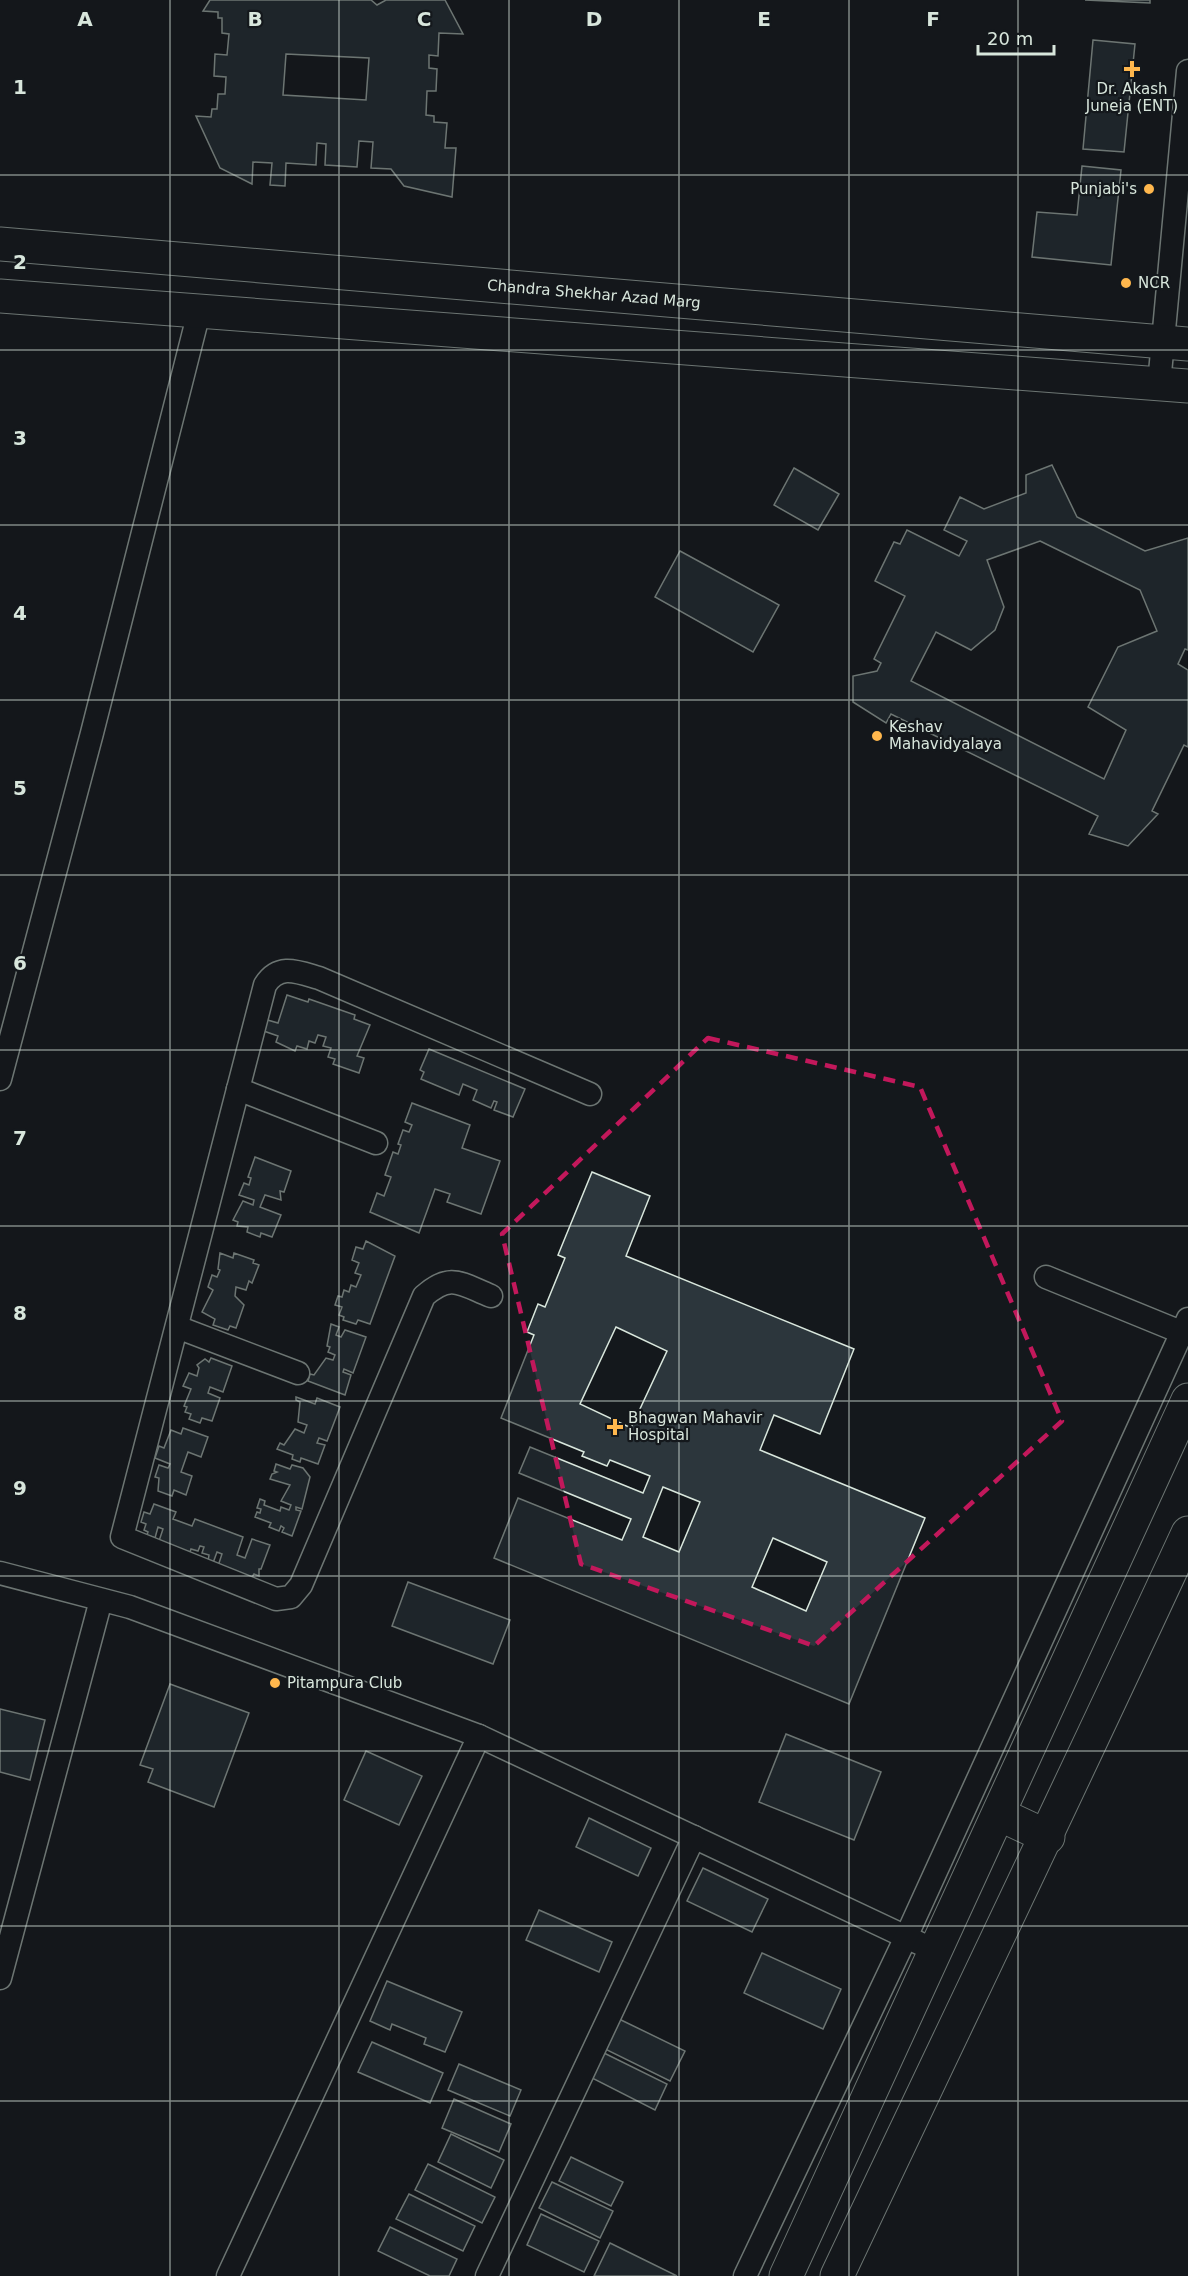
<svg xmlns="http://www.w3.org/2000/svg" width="1188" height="2276" viewBox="0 0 1188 2276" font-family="'DejaVu Sans',sans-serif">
  <rect width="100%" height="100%" fill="#14181c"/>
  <!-- building -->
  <g fill="#2c363c" stroke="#d8e6dc" stroke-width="1.5" fill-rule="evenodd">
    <path d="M210,0H371L377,5L386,0H445L463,34L439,33L438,56L429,55V68L437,69L436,91H427L426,115L434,116V122L447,123L445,148H456L452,197L404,186L391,169L371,168L373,142L359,141L357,167L325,165L326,144L317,143L316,165L286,163L285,186L270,185L272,163L253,162L252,184L220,168L196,116L211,117L212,109H217L218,94H225L226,77L214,76L215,54L227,55L229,34L222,33V18H218V12L203,11ZM286,54L369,58L366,100L283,95Z"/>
    <polygon points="1085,0 1150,0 1150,3"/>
    <polygon points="1093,40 1135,44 1124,152 1083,149"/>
    <polygon points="1082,166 1121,170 1111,265 1032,257 1037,212 1077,215"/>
    <path d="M1052,465L1077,517L1145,551L1188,538V650L1185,649L1178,664L1188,670V747L1184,745L1152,811L1158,814L1128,846L1089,834L1098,816L891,714L886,723L853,702V676L877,671L881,663L874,659L905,596L875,581L894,542L900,544L907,530L959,556L967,541L944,530L960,497L984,509L1026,493V475ZM1040,541L1140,590L1157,631L1118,647L1088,707L1126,730L1104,779L911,681L936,632L971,650L995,630L1004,607L987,560Z"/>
    <polygon points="794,468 839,494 818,530 774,505"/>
    <polygon points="680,551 779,605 753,652 655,597"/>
    <polygon points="287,995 308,1002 309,999 355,1015 354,1019 370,1025 357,1056 364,1058 359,1073 333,1064 335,1059 328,1057 331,1048 323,1046 326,1037 318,1035 315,1043 309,1041 307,1049 297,1046 295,1051 276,1042 278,1036 258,1029 264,1019 278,1023"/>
    <polygon points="429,1049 525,1089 513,1117 494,1110 497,1102 494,1101 491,1108 473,1100 477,1090 463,1084 459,1095 421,1079 424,1072 420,1070"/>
    <polygon points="412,1103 470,1125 462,1148 500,1161 481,1214 447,1202 450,1194 435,1189 419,1233 370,1212 377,1193 384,1196 391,1177 385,1175 393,1152 398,1154 401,1145 398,1144 403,1130 409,1132 412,1125 405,1122"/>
    <polygon points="255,1157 291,1171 284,1192 280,1191 281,1200 265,1195 260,1207 281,1215 272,1237 261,1233 260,1237 247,1232 248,1227 237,1226 238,1222 233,1220 243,1201 253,1205 254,1200 239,1195 244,1183 249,1185 251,1178 248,1177"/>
    <path d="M592,1172L650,1196L626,1256L854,1349L820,1434L774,1415L760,1450L925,1518L849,1704L494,1558L518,1498L622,1540L631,1519L519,1473L530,1447L643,1493L650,1476L610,1460L607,1466L582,1456L584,1452L501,1418L534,1335L527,1332L538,1304L545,1307L565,1258L558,1255ZM616,1327L667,1351L631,1428L580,1404ZM663,1487L700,1502L679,1552L643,1537ZM773,1538L827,1562L806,1611L752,1587Z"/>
    <polygon points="366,1241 395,1256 370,1324 358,1320 356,1324 343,1320 344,1317 339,1315 342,1307 335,1305 338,1296 342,1297 344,1290 349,1292 351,1285 356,1287 361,1275 355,1273 359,1263 352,1260 356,1247 363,1249"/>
    <polygon points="220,1253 233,1258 234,1253 254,1260 253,1263 259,1265 252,1283 249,1281 246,1290 236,1287 235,1296 244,1305 236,1328 230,1326 228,1330 213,1325 215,1319 202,1312 213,1290 208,1287 212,1275 217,1277 220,1270 218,1269"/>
    <polygon points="331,1324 339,1327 336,1335 341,1337 345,1330 366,1337 353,1373 344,1369 343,1372 351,1375 345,1395 308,1381 310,1374 314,1375 326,1358 333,1360 335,1355 328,1352 330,1347 327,1346"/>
    <polygon points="211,1358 232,1366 223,1392 210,1387 208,1393 220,1398 212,1421 202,1418 200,1423 189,1419 191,1414 185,1412 187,1407 184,1406 191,1389 183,1386 189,1373 197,1376 199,1368 197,1365 205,1359 209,1362"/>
    <polygon points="296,1397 315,1404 317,1398 340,1407 327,1441 319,1438 317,1443 325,1445 318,1464 301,1458 300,1462 292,1459 293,1455 277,1449 280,1443 284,1445 295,1429 304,1433 307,1425 298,1422 300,1402 296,1400"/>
    <polygon points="183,1428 208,1437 201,1457 188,1452 181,1472 192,1476 186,1495 174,1490 172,1496 158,1491 159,1478 155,1477 159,1465 168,1468 170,1464 155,1458 159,1446 164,1448 171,1430 181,1434"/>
    <polygon points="276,1464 290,1469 292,1465 303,1468 310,1477 302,1509 296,1507 296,1510 301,1511 292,1536 282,1532 284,1528 281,1526 279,1531 269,1527 271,1523 255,1517 257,1512 260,1513 261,1509 257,1508 260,1499 265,1501 264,1505 280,1511 281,1507 289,1510 291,1505 281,1501 290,1485 270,1479 272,1474 277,1472 274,1471"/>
    <polygon points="154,1504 176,1512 173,1519 192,1526 195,1519 243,1537 237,1555 245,1558 252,1539 270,1545 261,1569 259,1569 259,1576 254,1574 252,1577 217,1569 222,1554 217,1552 213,1563 208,1561 209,1555 202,1553 204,1547 200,1546 198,1551 191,1549 190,1552 158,1544 163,1529 158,1527 155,1538 147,1535 148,1532 144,1530 146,1524 141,1522 144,1512 150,1514"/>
    <polygon points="408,1582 510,1620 493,1664 392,1626"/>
    <polygon points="170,1684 249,1713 214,1807 148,1782 153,1769 140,1765"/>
    <polygon points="0,1709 45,1720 30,1780 0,1772"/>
    <polygon points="786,1734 881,1772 854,1840 759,1802"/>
    <polygon points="366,1751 422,1776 399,1825 344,1800"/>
    <polygon points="589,1818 651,1848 638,1876 576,1847"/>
    <polygon points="703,1868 768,1899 752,1932 687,1901"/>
    <polygon points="539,1910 612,1942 599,1972 526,1940"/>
    <polygon points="762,1953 841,1989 823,2029 744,1993"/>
    <polygon points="387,1981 462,2012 445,2052 424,2044 426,2038 392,2024 390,2030 370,2021"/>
    <polygon points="619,2019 685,2051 670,2081 605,2049"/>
    <polygon points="372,2042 443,2073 430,2103 358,2072"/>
    <polygon points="604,2053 667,2084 655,2110 592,2078"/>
    <polygon points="459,2064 521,2090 510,2116 448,2090"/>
    <polygon points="454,2099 511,2124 499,2152 442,2128"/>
    <polygon points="451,2134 504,2160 491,2188 438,2162"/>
    <polygon points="571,2157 623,2182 611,2206 559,2181"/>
    <polygon points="428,2164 495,2197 482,2223 415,2190"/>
    <polygon points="552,2182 613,2211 600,2238 539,2208"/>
    <polygon points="409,2194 475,2226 463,2251 396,2219"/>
    <polygon points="541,2214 599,2241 584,2272 527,2245"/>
    <polygon points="390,2227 457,2259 449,2276 430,2276 378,2251"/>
    <polygon points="610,2243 677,2276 594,2276"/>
  </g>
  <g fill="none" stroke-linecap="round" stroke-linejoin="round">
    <defs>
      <g id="street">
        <polyline points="1159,384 1188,71"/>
        <polyline points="0,1079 92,733 199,312"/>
        <polyline points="238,1089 376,1143"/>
        <polyline points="1046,1277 1188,1335"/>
        <path d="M491,1296C461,1284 451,1272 424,1296L301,1585L291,1597L276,1599L122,1537L265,985C279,963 298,972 319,978L590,1094"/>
        <polyline points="177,1327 298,1373"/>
        <polyline points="0,1573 130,1607 479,1736 921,1944"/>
        <polyline points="0,1978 101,1600"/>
        <polyline points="228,2276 479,1736"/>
        <polyline points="487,2276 694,1837"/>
        <polyline points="745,2276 906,1937 1188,1319"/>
      </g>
      <g id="secondary">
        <path id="s1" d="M0,244L1188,344"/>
        <polyline points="0,296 1188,386"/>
        <polyline points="999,1814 1048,1837"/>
        <polyline points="786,2276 1188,1400"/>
        <path d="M837,2276C954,2028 1073,1782 1188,1533"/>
      </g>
    </defs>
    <!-- street casing -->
    <use href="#street" stroke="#d8e6dc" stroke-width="25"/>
    <!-- secondary casing -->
    <use href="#secondary" stroke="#d8e6dc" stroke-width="35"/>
    <!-- street -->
    <use href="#street" stroke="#14181c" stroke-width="22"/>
    <!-- secondary -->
    <use href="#secondary" stroke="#14181c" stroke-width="33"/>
  </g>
  <!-- marked area -->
  <path d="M0 0H1188V2276H0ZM708,1038L920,1087L1062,1421L814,1646L581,1564L502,1234Z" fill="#14181c" fill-opacity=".55" fill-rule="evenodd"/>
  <path fill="none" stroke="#c2185b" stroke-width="4.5" stroke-dasharray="12 8" stroke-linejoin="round" d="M708,1038L920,1087L1062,1421L814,1646L581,1564L502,1234Z"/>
  <!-- grid -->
  <path fill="none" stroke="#d8e6dc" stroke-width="1.5" stroke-opacity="0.55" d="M170,0V2276M339,0V2276M509,0V2276M679,0V2276M849,0V2276M1018,0V2276M0,175H1188M0,350H1188M0,525H1188M0,700H1188M0,875H1188M0,1050H1188M0,1226H1188M0,1401H1188M0,1576H1188M0,1751H1188M0,1926H1188M0,2101H1188"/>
  <!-- markers -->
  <g fill="#ffb74d" stroke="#14181c" stroke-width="2">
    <path d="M1129 60h6v6h6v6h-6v6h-6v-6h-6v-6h6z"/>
    <circle cx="1149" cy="189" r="6"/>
    <circle cx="1126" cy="283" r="6"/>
    <circle cx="877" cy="736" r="6"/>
    <path d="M612 1418h6v6h6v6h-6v6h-6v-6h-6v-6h6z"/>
    <circle cx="275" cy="1683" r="6"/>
  </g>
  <g text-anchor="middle" stroke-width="4.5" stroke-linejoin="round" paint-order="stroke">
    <!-- poi labels -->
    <g font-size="15" fill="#d8e6dc" stroke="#14181c" text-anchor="start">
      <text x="1132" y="94" text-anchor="middle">Dr. Akash<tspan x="1132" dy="17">Juneja (ENT)</tspan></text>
      <text x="1137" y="194" text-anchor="end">Punjabi's</text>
      <text x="1138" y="288">NCR</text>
      <text x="889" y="732">Keshav<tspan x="889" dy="17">Mahavidyalaya</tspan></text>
      <text x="628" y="1423">Bhagwan Mahavir<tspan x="628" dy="17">Hospital</tspan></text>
      <text x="287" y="1688">Pitampura Club</text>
    </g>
    <!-- street labels -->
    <g font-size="15" fill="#d8e6dc" stroke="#14181c">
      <text dy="5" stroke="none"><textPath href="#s1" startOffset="596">Chandra Shekhar Azad Marg</textPath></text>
    </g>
  </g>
  <g font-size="20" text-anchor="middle" font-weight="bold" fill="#d8e6dc" stroke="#14181c" stroke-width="4.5" stroke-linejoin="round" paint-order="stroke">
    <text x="85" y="26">A</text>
    <text x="255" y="26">B</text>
    <text x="424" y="26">C</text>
    <text x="594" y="26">D</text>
    <text x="764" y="26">E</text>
    <text x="933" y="26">F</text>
    <text x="20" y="94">1</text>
    <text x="20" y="269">2</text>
    <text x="20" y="445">3</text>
    <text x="20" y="620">4</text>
    <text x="20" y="795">5</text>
    <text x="20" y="970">6</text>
    <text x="20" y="1145">7</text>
    <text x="20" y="1320">8</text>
    <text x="20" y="1495">9</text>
  </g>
  <!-- scale -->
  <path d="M978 45v9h76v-9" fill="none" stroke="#d8e6dc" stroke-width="3"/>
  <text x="987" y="45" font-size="18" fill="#d8e6dc" stroke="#14181c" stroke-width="4.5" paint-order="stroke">20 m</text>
</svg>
